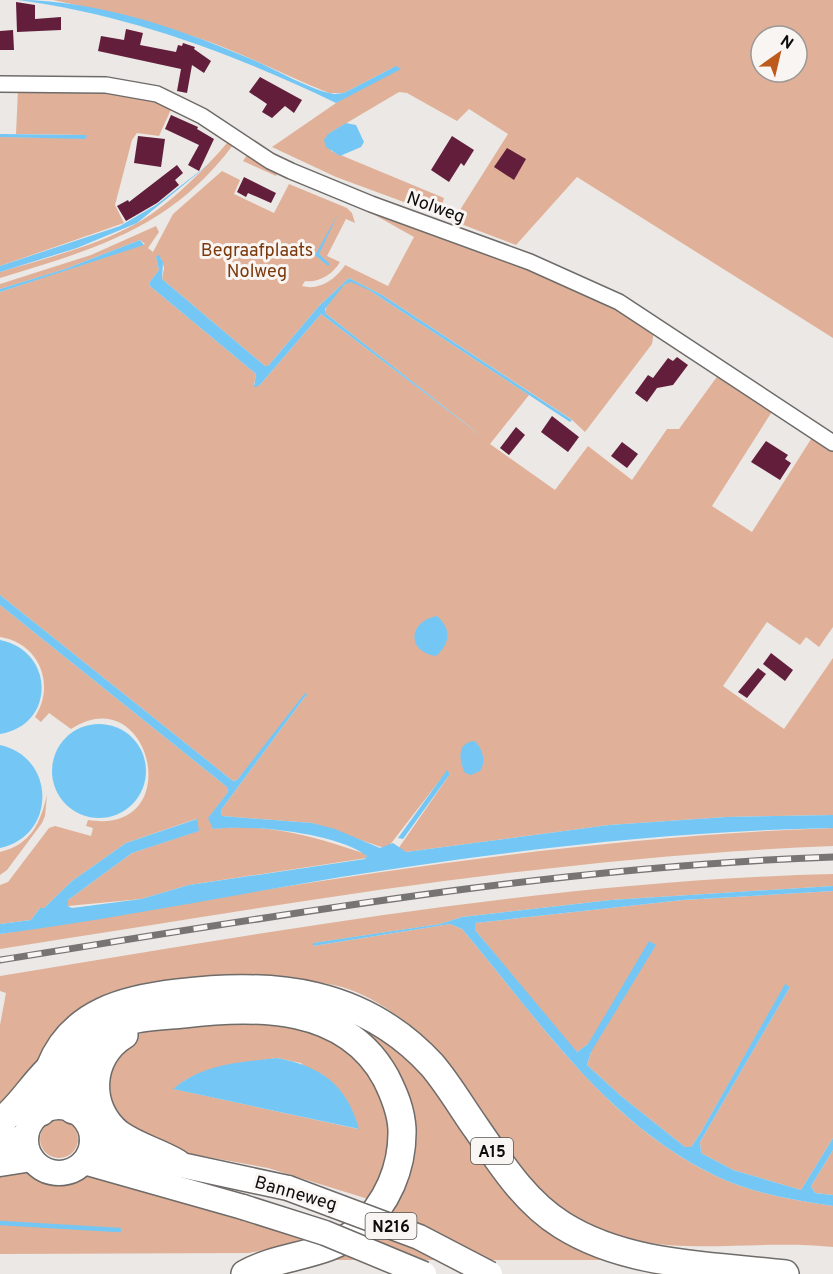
<svg xmlns="http://www.w3.org/2000/svg" width="833" height="1274" viewBox="0 0 833 1274" font-family="Overpass,sans-serif">
  <rect width="100%" height="100%" fill="#ebe8e6"/>
  <!-- green -->
  <g fill="#e0b198" fill-rule="evenodd">
    <path d="M53,0H833V338L577,177L516,245L453,221L508,134L469,109L457,121L407,93L399,92L328,134L331,151L444,198L439,215L336,177L272,147L336,103L396,66L344,93H329C289,77 250,57 210,42C158,24 106,11 53,0ZM761,36H797V72H761Z"/>
    <polygon points="18,89 115,91 173,105 159,136 137,133 132,140 115,205 124,223 0,266 0,137 86,138 86,135 16,134"/>
    <path d="M210,129L233,145C171,228 95,249 0,278V272C46,258 97,246 139,222C169,205 206,168 227,143L208,130Z"/>
    <polygon points="247,155 278,171 276,176 243,161"/>
    <path d="M222,171L240,180L234,194L274,213L289,184L347,208L352,213L355,223L346,219L327,256L340,262C333,274 319,283 305,281L302,286C319,291 336,279 345,265L388,286L414,237L373,214L374,211L592,294L654,331L652,344L585,432L571,419L382,295L349,278L319,306L268,366H265L162,279L164,268L161,258L156,257L159,270L149,283L150,286L256,374L254,385L259,386L321,314L484,438L325,313C325,305 342,281 352,282C357,282 364,287 369,290L529,395L490,444L555,490L588,446L632,480L667,429H679L719,374L773,410L712,506L752,532L813,436L833,450V627L819,647L806,637L800,645L767,622L723,686L784,729L833,658V815L726,817L609,825L406,852L398,849L450,774L447,771L389,846L384,848L312,823L222,816L221,810L307,694L237,780L233,781L0,595V292L145,244L140,240L65,269L0,289V284L91,255L156,226L159,232L148,248L153,252L173,214Z"/>
    <path d="M0,605L227,787L228,792L210,816L213,829C266,822 316,837 366,854L367,858L189,885L141,899L68,906V900L132,853L198,831L196,819L126,843L72,881L44,908H40L31,920L0,924V885L8,882L49,828L55,826L91,836L93,828L86,826L88,820C188,836 151,677 71,729L49,713L41,722L35,717C56,684 39,643 0,637Z"/>
    <path d="M47,795L45,816L42,823L7,870L0,875V852C32,844 40,823 47,795Z"/>
    <path d="M833,828V846C550,857 279,905 0,949V934C276,887 553,838 833,828Z"/>
    <path d="M833,874V886L611,900L462,917L440,924L314,943L313,946L450,924L462,929C539,1020 607,1125 718,1177C754,1194 795,1200 833,1206V1247C742,1237 657,1265 573,1217C506,1178 483,1096 430,1043C408,1021 373,996 342,987C283,972 137,969 86,1004C59,1023 48,1048 32,1075C24,1089 10,1101 0,1114V1025L6,993L0,991V976C276,931 553,881 833,874Z"/>
    <polygon points="833,891 833,1138 801,1190 733,1170 701,1153 700,1142 790,987 785,985 701,1132 691,1147 685,1147 621,1096 587,1065 591,1052 588,1044 577,1052 573,1049 475,930 475,923 683,900"/>
    <polygon points="283,995 395,1039 494,1164 626,1260 317,1260 395,1190 382,1061 243,1003"/>
    <path d="M218,1019L269,1020L334,1039L360,1061L373,1079L383,1102L389,1123L391,1146L383,1173L368,1199L268,1168L174,1151L121,1126L102,1076L128,1039L145,1032ZM277,1058L301,1063L358,1129L174,1089C195,1067 246,1062 277,1058Z"/>
    <circle cx="59" cy="1139" r="19"/>
    <polygon points="833,1150 833,1195 815,1193 811,1186"/>
    <polygon points="0,1171 31,1172 58,1178 95,1174 313,1240 249,1253 0,1254"/>
  </g>
  <!-- water -->
  <g fill="#74c7f4">
    <path d="M18,0C95,0 175,27 246,57C272,67 309,90 334,94L344,93L396,66L401,69L336,103C234,54 130,15 18,0Z"/>
    <polygon points="346,123 356,125 364,142 361,147 340,156 326,147 324,140 328,134"/>
    <polygon points="0,134 86,135 87,136 85,139 0,137"/>
    <polygon points="214,160 137,223 77,248 0,272 0,266 120,226 156,205"/>
    <polygon points="338,214 319,254 330,264 328,266 315,255"/>
    <polygon points="140,240 144,245 0,292 0,289 65,269"/>
    <polygon points="159,255 163,262 162,279 265,366 268,366 319,306 349,278 382,295 572,420 570,422 369,290 351,282 344,285 325,309 325,313 484,438 321,314 259,386 254,387 256,374 150,286 149,283 159,270 156,257"/>
    <path d="M0,595L233,781L237,780L305,693L307,694L221,810L222,816L312,823L335,829L380,848L393,843L406,852L609,825L726,817L833,815V828C669,831 503,851 341,877C227,896 114,919 0,934V924L31,920L40,908H44L72,881L126,843L197,819L199,831L132,853L68,900V906L72,908L141,899L189,885L365,859L367,856C336,833 251,824 213,829L208,818L228,792L227,787L0,605Z"/>
    <path d="M437,616C451,628 451,643 436,656C406,652 408,621 437,616Z"/>
    <path d="M0,640C55,651 56,725 0,734Z"/>
    <circle cx="99" cy="771" r="47"/>
    <path d="M475,741C482,749 487,761 480,771L471,775L465,773C459,761 456,742 475,741Z"/>
    <path d="M0,745C56,757 57,836 0,848Z"/>
    <polygon points="447,770 450,774 403,839 398,838"/>
    <path d="M833,886V891L683,900L475,923V930L577,1052L588,1044L649,941L656,945L591,1052L587,1065L621,1096L685,1147H691L701,1132L785,984L790,987L700,1142L701,1153L733,1170L801,1190L833,1138V1150L811,1186L815,1193L833,1195V1206C795,1200 754,1194 718,1177C606,1124 540,1021 462,929L450,924L313,946V943L440,924L462,917L611,900Z"/>
    <path d="M277,1058C321,1066 347,1085 359,1129L173,1089C202,1064 240,1062 277,1058Z"/>
  </g>
  <g fill="none" stroke-linecap="round" stroke-linejoin="round">
    <!-- stream -->
    <polyline stroke="#74c7f4" stroke-width="4.5" points="0,1223 119,1230"/>
  </g>
  <!-- building -->
  <g fill="#621e3b">
    <polygon points="16,2 35,5 35,19 61,17 61,30 17,32"/>
    <polygon points="126,29 143,33 140,45 176,52 178,45 182,46 183,43 195,47 194,49 211,61 204,73 192,65 187,93 177,91 181,69 98,51 101,36 124,40"/>
    <polygon points="13,30 14,50 0,50 0,31"/>
    <polygon points="260,77 302,100 294,113 285,106 272,118 262,112 267,104 249,92"/>
    <polygon points="171,115 198,127 197,129 214,139 199,171 188,165 199,145 165,129"/>
    <polygon points="138,136 165,139 161,167 134,163"/>
    <polygon points="452,136 474,150 464,166 461,163 449,182 431,170"/>
    <polygon points="507,148 526,159 514,180 494,167"/>
    <polygon points="177,165 183,173 175,180 179,185 157,203 126,221 117,206 128,200 129,202"/>
    <polygon points="244,177 276,193 271,203 248,193 246,197 237,192"/>
    <polygon points="677,357 688,365 673,385 657,388 647,402 635,393 648,375 653,378 668,358 673,361"/>
    <polygon points="552,416 579,437 568,452 541,432"/>
    <polygon points="516,427 525,435 509,455 500,448"/>
    <polygon points="766,441 788,455 785,459 791,463 780,480 751,462"/>
    <polygon points="622,442 638,454 627,468 611,456"/>
    <polygon points="771,653 793,670 785,681 763,664"/>
    <polygon points="758,668 766,674 747,698 738,692"/>
  </g>
  <g fill="none" stroke-linecap="round" stroke-linejoin="round">
    <defs>
      <polyline id="street" points="0,84 106,85 157,94 202,116 270,161 291,171 371,204 530,262 619,302 833,443"/>
      <g id="primary">
        <circle cx="59" cy="1140" r="33"/>
        <polyline points="92,1142 130,1154 288,1188"/>
        <polyline points="0,1145 26,1136"/>
        <polyline points="84,1162 243,1207"/>
        <polyline points="0,1164 32,1159"/>
      </g>
      <g id="highway">
        <path d="M124,1035C88,1057 86,1108 119,1134C137,1147 159,1152 177,1163"/>
        <path d="M73,1110C62,1077 82,1042 112,1027C133,1016 161,1016 183,1014C255,1005 346,1004 386,1078C394,1094 401,1110 402,1129C403,1168 387,1204 358,1230C327,1257 280,1254 245,1274"/>
        <path d="M41,1112C46,1097 44,1081 50,1067C72,1012 125,999 178,993C274,981 363,990 432,1065C449,1085 462,1108 477,1129C501,1164 525,1202 562,1225C627,1266 710,1265 785,1274"/>
        <path d="M0,1122C20,1107 31,1086 49,1069"/>
      </g>
    </defs>
    <!-- street casing -->
    <use href="#street" stroke="#6e6b69" stroke-width="18"/>
    <!-- primary casing -->
    <use href="#primary" stroke="#6e6b69" stroke-width="27"/>
    <!-- highway casing -->
    <use href="#highway" stroke="#6e6b69" stroke-width="30"/>
    <!-- street -->
    <use href="#street" stroke="#fff" stroke-width="15"/>
    <!-- primary -->
    <use href="#primary" stroke="#fff" stroke-width="24"/>
    <!-- highway -->
    <use href="#highway" stroke="#fff" stroke-width="27"/>
    <defs>
      <path id="rail" d="M0,960C277,916 552,867 833,857"/>
    </defs>
    <!-- rail casing -->
    <use href="#rail" stroke="#777574" stroke-width="7"/>
    <!-- rail -->
    <use href="#rail" stroke="#f9f5f3" stroke-width="4.5" stroke-dasharray="14" stroke-linecap="butt"/>
    <defs>
      <g id="primary-bridge">
        <polyline points="288,1188 419,1237 490,1274"/>
        <polyline points="243,1207 325,1233 424,1274"/>
      </g>
    </defs>
    <!-- primary-bridge casing -->
    <use href="#primary-bridge" stroke="#6e6b69" stroke-width="27" stroke-linecap="butt"/>
    <!-- primary-bridge -->
    <use href="#primary-bridge" stroke="#fff" stroke-width="24"/>
  </g>
  <g text-anchor="middle" stroke-width="6" stroke-linejoin="round" paint-order="stroke">
    <!-- shield labels -->
    <g fill="#f9f5f3" stroke="#545351" stroke-width="1.5">
      <rect x="471" y="1138" width="42" height="26" rx="4.5"/>
      <rect x="365.5" y="1213" width="51" height="26" rx="4.5"/>
    </g>
    <g font-size="16" font-weight="bold" fill="#0e0d0c">
      <text x="492" y="1157">A15</text>
      <text x="391" y="1232">N216</text>
    </g>
    <!-- street labels -->
    <g font-size="18" fill="#0e0d0c" stroke="#f9f5f3">
      <text transform="translate(436 207) rotate(20)" y="6">Nolweg</text>
      <text transform="translate(296 1193) rotate(16)" y="6">Banneweg</text>
    </g>
    <!-- park labels -->
    <g font-size="18" fill="#7b390c" stroke="#f9f5f3">
      <text x="257" y="256">Begraafplaats<tspan x="257" dy="21">Nolweg</tspan></text>
    </g>
  </g>
  <!-- north arrow -->
  <g transform="translate(779 54) rotate(34)"><circle r="28" fill="#f9f5f3" stroke="#9b9897" stroke-width="1.5"/>
  <path d="M0-4.5L10 22L0 15L-10 22Z" fill="#bc5b1b"/>
  <text y="-9" font-size="16" font-weight="bold" text-anchor="middle" fill="#0e0d0c">N</text>
  </g>
</svg>
